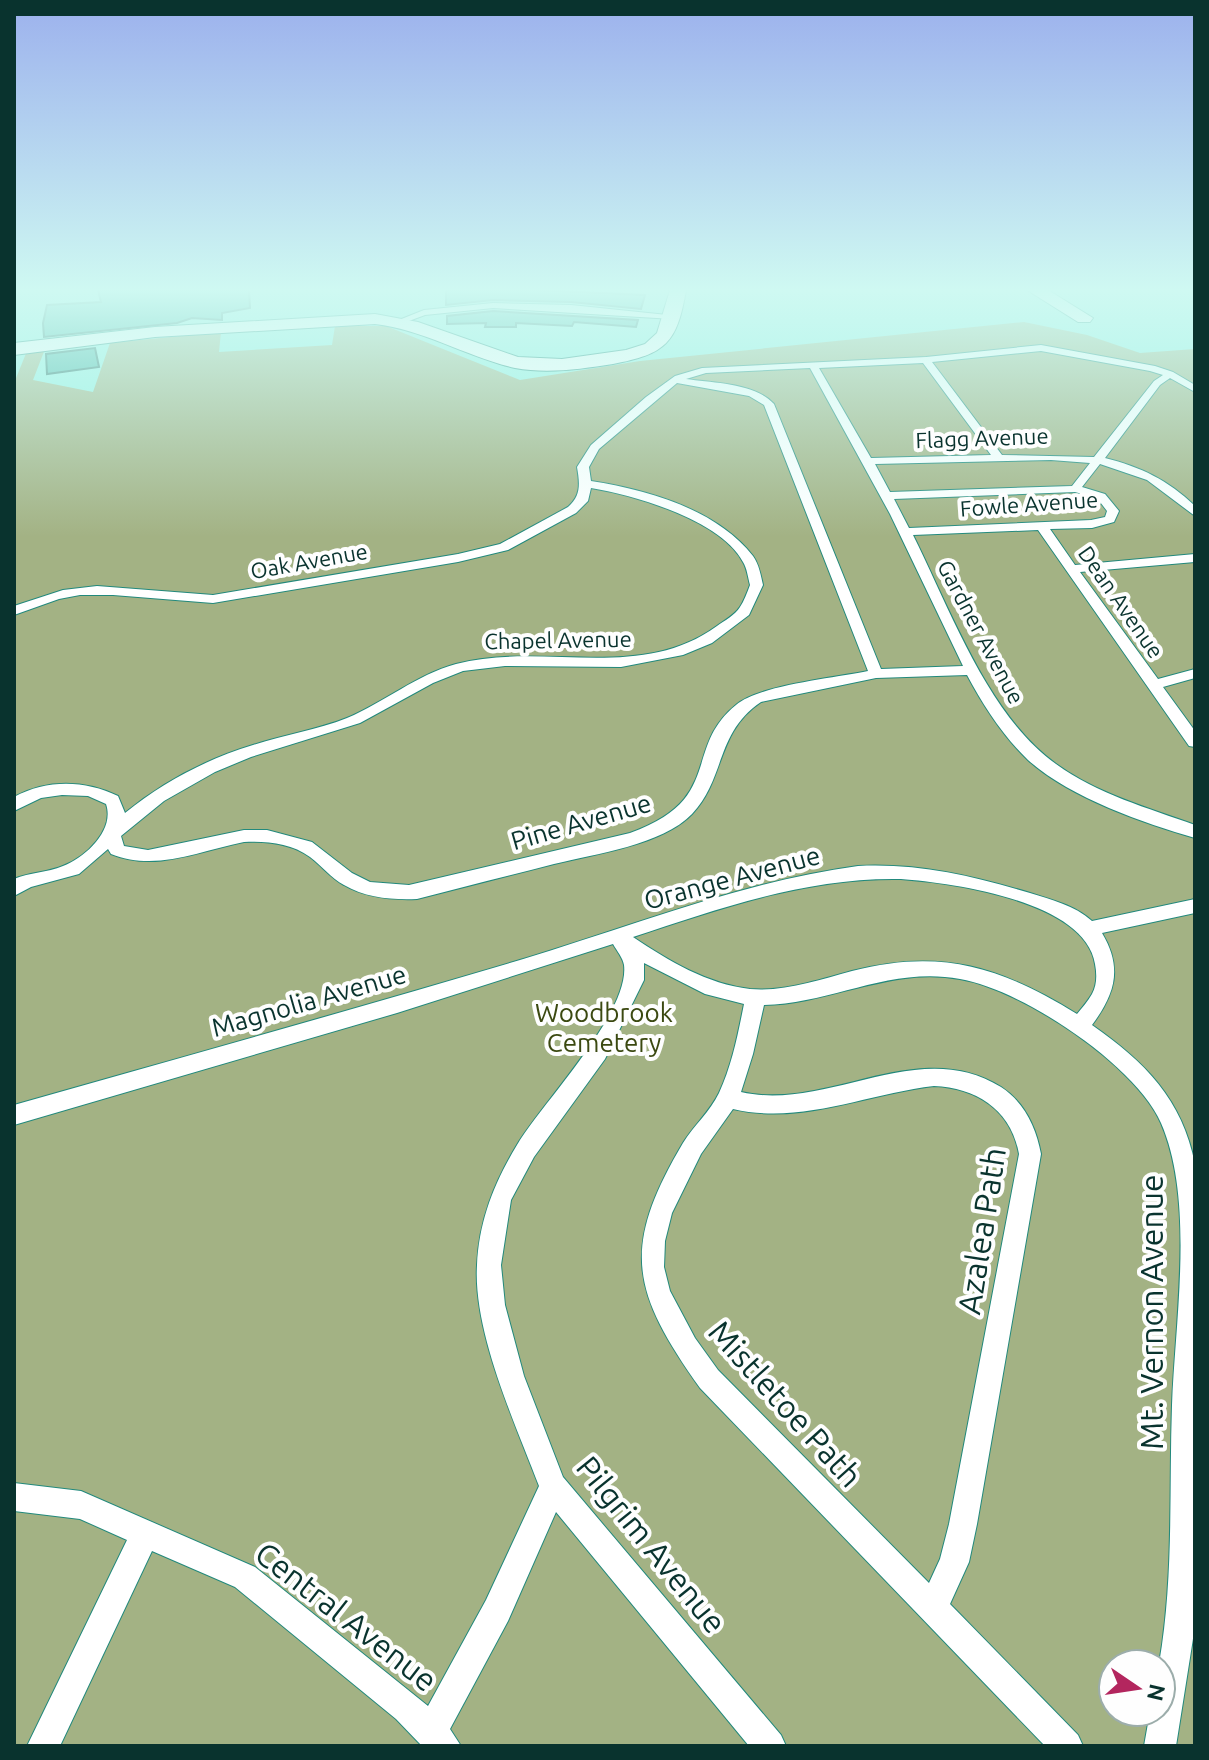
<svg xmlns="http://www.w3.org/2000/svg" width="1209" height="1760" viewBox="0 0 1209 1760" font-family="Ubuntu,sans-serif">
  <rect width="100%" height="100%" fill="#94f1e2"/>
  <!-- green -->
  <path fill="#a3b284" fill-rule="evenodd" d="M1024,322L1087,335L1140,353L1195,349V1746H14V383L27,351L45,349L33,380L93,392L110,343L221,332L219,352L332,345L335,326H386L520,380L640,361ZM1113,1664H1161V1712H1113Z"/>
  <!-- building -->
  <g fill="#43b4a4" stroke="#256f65" stroke-width="2">
    <polygon points="98,290 249,290 250,308 222,313 222,320 192,318 177,323 44,337 43,323 47,305 101,302"/>
    <polygon points="446,290 535,290 645,295 641,309 571,302 493,300 446,305"/>
    <polygon points="493,311 638,320 636,327 574,322 572,326 516,323 516,327 485,327 486,323 447,324 447,316"/>
    <polygon points="95,348 99,367 47,374 46,354"/>
  </g>
  <g fill="none" stroke-linecap="round" stroke-linejoin="round">
    <defs>
      <g id="lane">
        <polygon points="493,303 571,305 677,316 673,319 493,308 425,315 398,325 394,322 424,310"/>
        <path d="M1041,345L1155,366L1173,372L1195,385V392L1170,378L1160,385L1105,458C1141,467 1168,480 1195,506V516L1147,480L1100,464L1082,487L1105,494L1119,511L1114,522L1092,528L1050,529L1075,565L1195,554V562L1080,572L1158,679L1195,669V678L1163,687L1195,731V747L1189,746L1038,530L913,535C950,609 988,716 1056,764C1097,794 1148,808 1195,825V838C1143,823 1069,797 1028,760C1003,736 983,705 967,675L876,678L761,702C715,733 726,778 692,814C662,845 595,854 554,864C508,876 463,887 417,899C392,900 366,898 344,885C331,878 322,866 310,857C291,843 267,841 244,842C199,851 156,872 111,854L108,849L79,874L31,887L14,896V879C30,872 47,873 63,866C86,857 115,830 106,804L88,796L62,795L41,798L14,811V797C47,779 85,780 118,796L125,813C163,782 207,759 253,745C284,735 317,730 347,718C385,702 416,675 456,664C542,641 639,683 717,626C724,621 735,615 740,607C744,601 747,593 750,585C748,578 747,568 743,562C721,520 634,495 591,488L588,501L576,513L508,550L458,562L213,603L113,595H80L59,599L14,615V606L63,590L97,586L213,595L458,554L500,544L568,507C581,496 580,484 577,467L591,445L646,397L675,376L702,368L926,357ZM1041,351L1150,371L1163,375L1154,381L1094,457L1002,455L932,362ZM923,363L991,455L871,458L819,368ZM810,368L890,514L963,666L881,669L774,404C755,383 713,383 686,379L706,373ZM677,383L749,396L764,405L868,671C835,678 759,685 736,705C682,749 725,799 630,833L409,885L370,882L352,873L312,842L267,830H244L148,850L124,846L121,836L164,801L215,772L251,757L360,723L433,683L463,671L505,666L621,667L683,655L712,643L749,615L763,585C761,576 759,564 753,556C716,509 648,490 591,481L589,467L599,449ZM1051,460L1090,463L1072,486L890,492L875,464ZM1075,492L1097,498L1107,511L1105,517L1091,520L909,528L894,499Z"/>
        <path d="M858,866C918,863 973,876 1030,893C1052,900 1074,905 1092,921L1195,899V913L1102,933C1123,968 1115,994 1092,1025C1145,1062 1182,1099 1195,1164V1626L1176,1746H1144L1150,1712H1161V1664H1159C1174,1578 1169,1492 1172,1405C1175,1321 1195,1201 1161,1123C1136,1065 1021,989 960,979C890,966 831,1004 764,1005L753,1054L741,1092C828,1112 918,1035 1001,1087C1024,1102 1036,1127 1041,1154L977,1524L969,1562L950,1604L1078,1735L1083,1746H1045L700,1388C631,1291 621,1248 683,1143C694,1125 710,1112 719,1093C732,1065 738,1034 744,1004L705,994L644,963V980L605,1059L534,1157L511,1200L501,1265L505,1305L524,1376L563,1477L781,1735L786,1746H749L556,1512L508,1621L450,1729L461,1746H422L396,1719L235,1587L152,1551L60,1746H27L127,1540L80,1519L14,1511V1483L81,1491L255,1567L428,1706L486,1600L539,1486C515,1423 473,1332 477,1265C479,1221 494,1183 517,1145C541,1104 630,1013 624,965C623,958 617,951 613,944L397,1013L14,1125V1105C183,1057 352,1010 520,960C633,926 741,882 858,866ZM901,879C953,883 1085,901 1095,964C1097,974 1097,985 1092,994C1088,1001 1082,1008 1077,1014C1001,967 941,948 852,971C819,980 784,992 750,989C707,984 669,961 633,937C720,908 809,877 901,879ZM934,1086C977,1088 1011,1110 1019,1154L949,1524L940,1559L929,1583L718,1370L695,1338L670,1291L664,1267L665,1241L672,1213L701,1154L733,1109C801,1125 866,1094 934,1086Z"/>
      </g>
      <g id="street">
        <path d="M670,290H686C677,343 666,354 613,364C581,369 547,374 515,368C467,357 425,330 375,324L155,337L14,355V343L155,327L375,314L418,322L518,357L562,359L626,350L645,344L657,333Z"/>
        <polygon points="1027,290 1048,290 1093,318 1090,322 1078,322"/>
      </g>
    </defs>
    <!-- lane casing -->
    <use href="#lane" stroke="#22897c" stroke-width="2"/>
    <!-- street casing -->
    <use href="#street" stroke="#22897c" stroke-width="2"/>
    <!-- lane -->
    <use href="#lane" fill="#fff" fill-rule="evenodd"/>
    <!-- street -->
    <use href="#street" fill="#fff" fill-rule="evenodd"/>
  </g>
  <!-- sky -->
  <linearGradient id="sky" x2="0" y2="1"><stop stop-color="#9cb1ed"/><stop offset="0.54" stop-color="#cff9f2"/><stop offset="1" stop-color="#cff9f2" stop-opacity="0"/></linearGradient>
  <rect width="1209" height="537" fill="url(#sky)"/>
  <g text-anchor="middle" stroke-width="8" stroke-linejoin="round" paint-order="stroke">
    <!-- far-street labels -->
    <g font-size="22" fill="#09332e" stroke="#fefefe">
      <text transform="translate(982 438) rotate(-2)" y="8">Flagg Avenue</text>
      <text transform="translate(1029 504) rotate(-4)" y="8">Fowle Avenue</text>
      <text transform="translate(309 561) rotate(-10)" y="8">Oak Avenue</text>
      <text transform="translate(1121 602) rotate(55)" y="8">Dean Avenue</text>
      <text transform="translate(981 632) rotate(62)" y="8">Gardner Avenue</text>
      <text transform="translate(558 640) rotate(-1)" y="8">Chapel Avenue</text>
    </g>
    <!-- street labels -->
    <g font-size="26" fill="#09332e" stroke="#fefefe">
      <text transform="translate(581 822) rotate(-16)" y="9">Pine Avenue</text>
      <text transform="translate(732 878) rotate(-15)" y="9">Orange Avenue</text>
      <text transform="translate(309 1001) rotate(-16)" y="9">Magnolia Avenue</text>
    </g>
    <!-- park labels -->
    <g font-size="26" fill="#3b4911" stroke="#fefefe">
      <text x="604" y="1022">Woodbrook<tspan x="604" dy="30">Cemetery</tspan></text>
    </g>
    <!-- near-street labels -->
    <g font-size="32" fill="#09332e" stroke="#fefefe">
      <text transform="translate(982 1231) rotate(-81)" y="11">Azalea Path</text>
      <text transform="translate(1152 1312) rotate(-90)" y="11">Mt. Vernon Avenue</text>
      <text transform="translate(785 1404) rotate(48)" y="11">Mistletoe Path</text>
      <text transform="translate(651 1545) rotate(51)" y="11">Pilgrim Avenue</text>
      <text transform="translate(346 1617) rotate(38)" y="11">Central Avenue</text>
    </g>
  </g>
  <!-- border -->
  <rect width="1209" height="1760" fill="none" stroke="#09332e" stroke-width="32"/>
  <!-- north arrow -->
  <g transform="translate(1137 1688) rotate(103)"><circle r="38" fill="#fefefe" stroke="#9cadab" stroke-width="2"/>
  <path d="M0-6L14 30L0 20L-14 30Z" fill="#b3265e"/>
  <text y="-12" font-size="22" font-weight="bold" text-anchor="middle" fill="#09332e">N</text>
  </g>
</svg>
